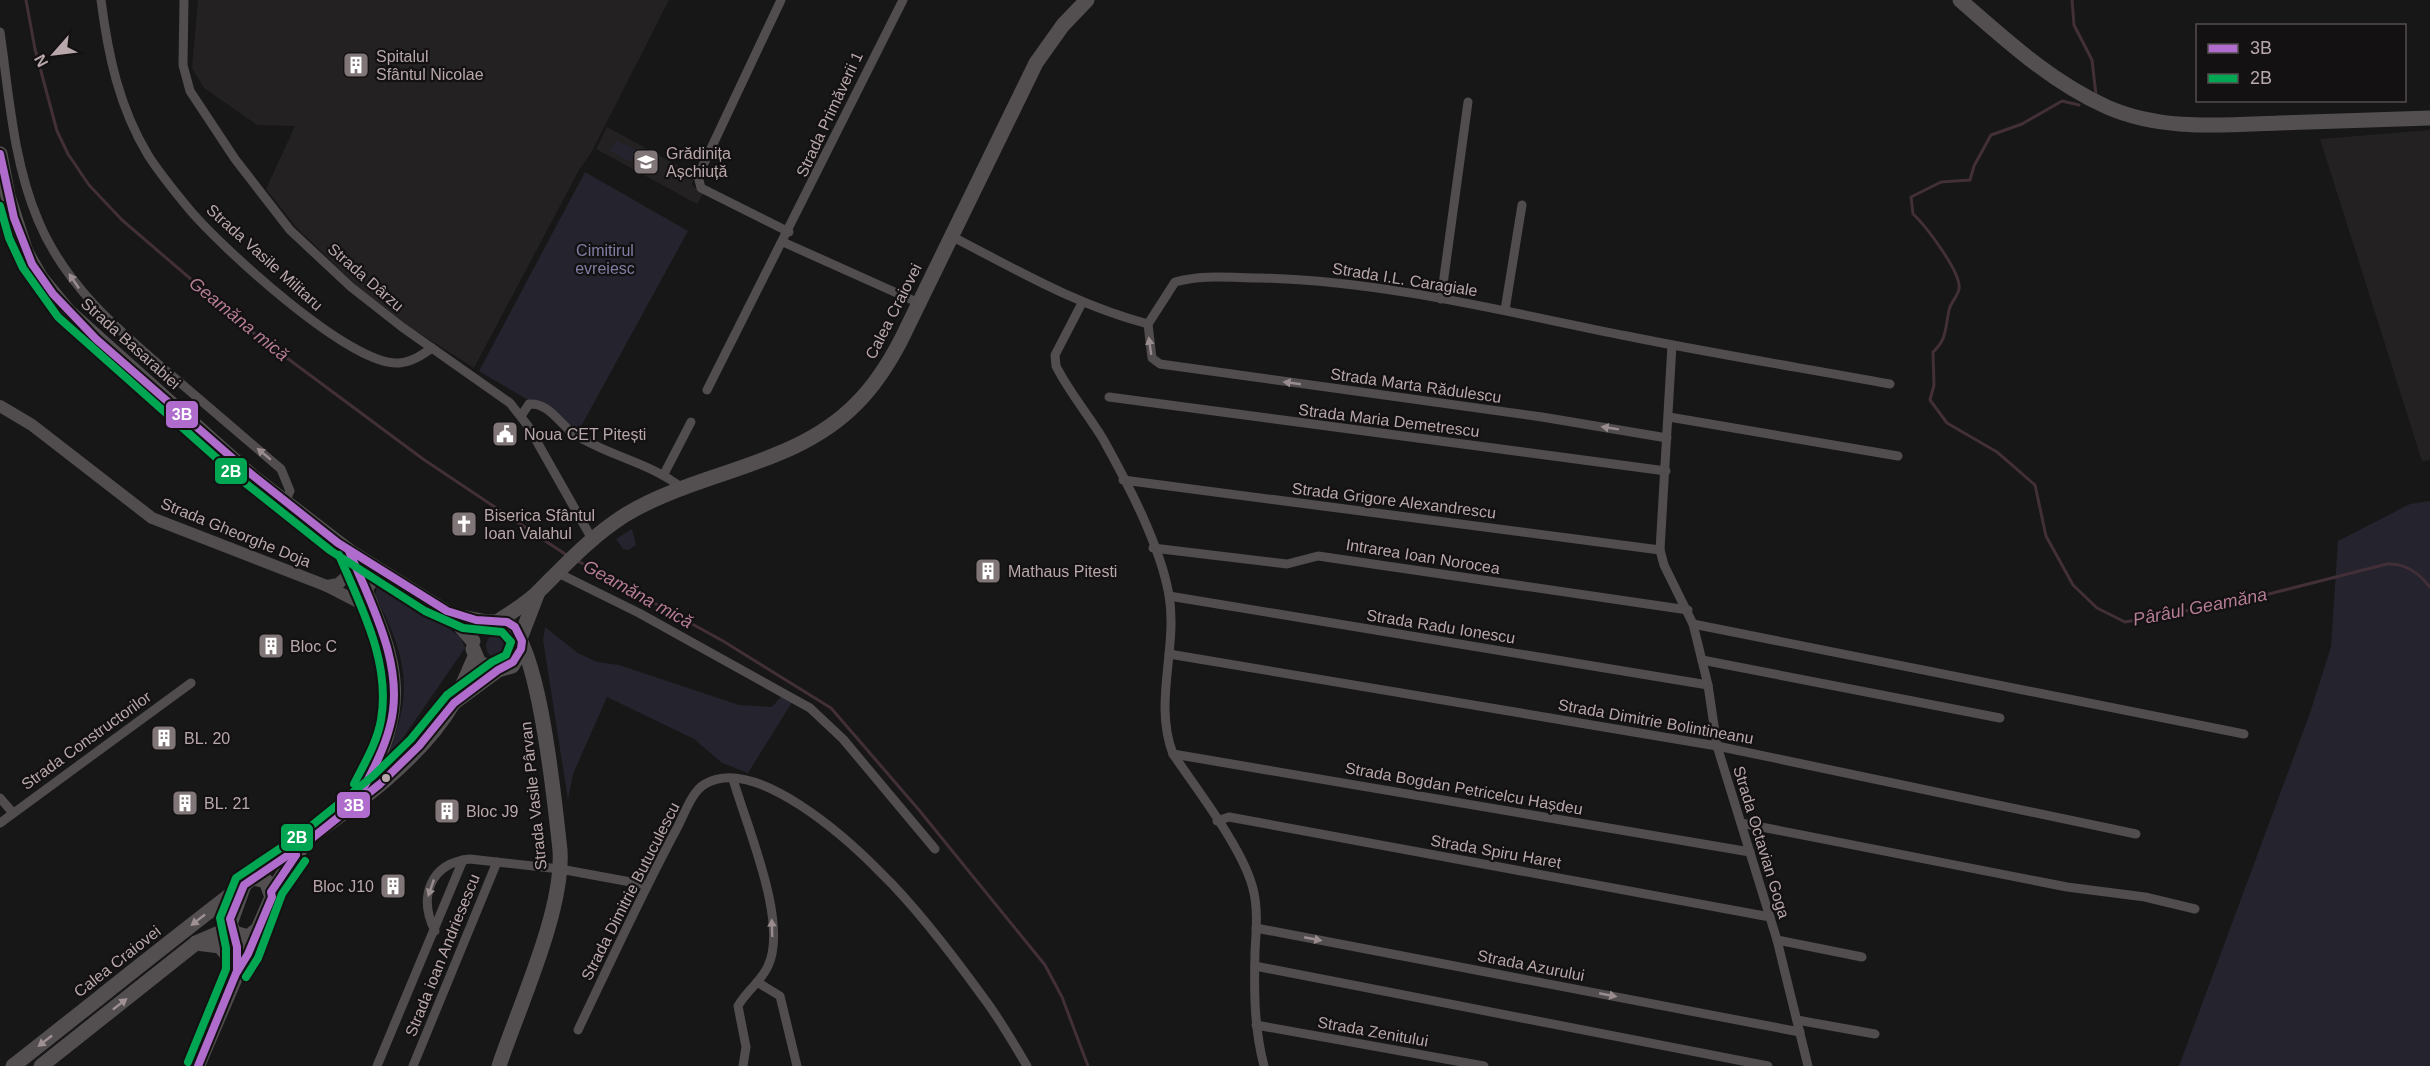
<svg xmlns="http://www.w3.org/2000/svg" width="2430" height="1066" viewBox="0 0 2430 1066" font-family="Helvetica,sans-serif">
  <rect width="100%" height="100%" fill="#171717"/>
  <!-- built -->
  <g fill="#232121">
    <polygon points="198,0 669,0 591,153 579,170 474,368 411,328 362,291 296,227 266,189 295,126 257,125 204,88 192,68"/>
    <polygon points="607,127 695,175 692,185 703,193 697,204 596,149"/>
    <polygon points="2430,130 2430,460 2422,461 2320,139"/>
  </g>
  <!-- green -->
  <g fill="#25232d">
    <polygon points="616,140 636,150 630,162 610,151"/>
    <polygon points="585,172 688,231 579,430 479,371"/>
    <polygon points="2430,501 2430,1066 2179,1066 2310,713 2331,647 2338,541 2410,504"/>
    <polygon points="632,529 636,545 628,550 623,549 616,539"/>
    <path d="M384,586L460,636L465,648L389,758L387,754C416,693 405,653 375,595L377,587Z"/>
    <polygon points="545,627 578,653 597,662 619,665 739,705 772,707 784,693 794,699 748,773 722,763 694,739 607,697 573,774 568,800 543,640"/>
    <circle cx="498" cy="646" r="12"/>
  </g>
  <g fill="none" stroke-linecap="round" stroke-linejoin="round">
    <!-- stream -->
    <g stroke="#422f38" stroke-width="3">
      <polyline points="26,0 35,49 57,131 68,154 89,185 122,220 256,335 423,459 568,556"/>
      <polyline points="2072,0 2074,25 2092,60 2096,95"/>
      <path d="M2079,105L2062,101L2022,124L1991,135L1974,166L1970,180L1941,182L1911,197L1913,214C1925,225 1962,273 1959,289C1958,296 1951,302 1949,310C1945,329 1947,339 1933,352L1934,385L1930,400L1947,423L1997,452L2035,485L2046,536L2073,585L2097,608L2125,622L2249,599L2387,564C2405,563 2418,572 2430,587"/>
      <polyline points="576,560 723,641 831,708 919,810 1045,965 1062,997 1088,1066"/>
    </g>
    <!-- minor -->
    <g stroke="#514c4d" stroke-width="9">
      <path d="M101,0C108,55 119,107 148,155C160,174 175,192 189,209C221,247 351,367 399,363C412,362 422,355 432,348"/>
      <polyline points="184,0 183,65 190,91 235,159 290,230 351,287 402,327 510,403 528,426 592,539"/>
      <polyline points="781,0 698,176 701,188 789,232"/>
      <path d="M0,32C9,94 13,161 38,220C66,288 122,333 177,380C212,410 246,439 281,469L290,491L285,502"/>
      <path d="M951,236C1019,271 1074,304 1148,324L1175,282C1203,274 1233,278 1261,278C1385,281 1506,312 1627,336C1715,354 1803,368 1890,384"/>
      <polyline points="783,242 919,303"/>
      <polyline points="1441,299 1468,102"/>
      <path d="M1082,303L1055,355L1056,366C1069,392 1088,414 1103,439C1128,484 1160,545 1169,595C1178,648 1153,703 1173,754C1197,790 1246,852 1254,893C1258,912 1256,932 1255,952C1254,991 1254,1028 1264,1066"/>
      <polyline points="1505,310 1522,205"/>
      <polyline points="1148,324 1152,358 1160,364 1542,417 1667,438"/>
      <polyline points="1672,345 1660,550 1664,565 1693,624 1708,685 1717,746 1777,940 1808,1066"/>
      <polyline points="707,390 903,0"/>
      <polyline points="1109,397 1666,471"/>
      <path d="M521,416L529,404C548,402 560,424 574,434C608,456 649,462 682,488"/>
      <polyline points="1669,417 1898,456"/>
      <polyline points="664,474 691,422"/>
      <polyline points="1123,480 1660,550"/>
      <polyline points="1153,548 1287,564 1318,556 1688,610"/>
      <polyline points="556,572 639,613 810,708 843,739 935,849"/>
      <polyline points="1169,596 1708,685"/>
      <polyline points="1693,624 2244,734"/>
      <polyline points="1169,654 1717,746 2136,834"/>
      <polyline points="1702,660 2000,718"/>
      <polyline points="1173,754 1750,852"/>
      <path d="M733,779C746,825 789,922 768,966C761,982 746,991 738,1006L746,1047L743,1066"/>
      <polyline points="0,798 13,813"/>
      <polyline points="1217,821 1229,817 1770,917"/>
      <polyline points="0,823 191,683"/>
      <polyline points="1741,823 2067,887 2145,897 2195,909"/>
      <polyline points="1256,928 1800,1032"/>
      <path d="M435,931C418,897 430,863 470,859L560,869L647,885"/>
      <polyline points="1777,940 1862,957"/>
      <polyline points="1255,966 1768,1066"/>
      <polyline points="757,982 780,996 797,1066"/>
      <polyline points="1797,1020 1875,1034"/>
      <polyline points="1256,1025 1484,1066"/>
      <path d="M578,1030C610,963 641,895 676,830C684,816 691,792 705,784C755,754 849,840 882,874C917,908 954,957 983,997C999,1018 1013,1042 1027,1066"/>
      <polyline points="377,1066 463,860"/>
      <polyline points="413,1066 497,862"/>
    </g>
    <!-- tertiary -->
    <g stroke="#514c4d" stroke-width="12">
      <polyline points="0,406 32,425 152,518 327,586 360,603 375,616"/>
      <polyline points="327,586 338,584 346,577 349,553"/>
      <polyline points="358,593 368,588 378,572"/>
    </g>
    <!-- secondary -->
    <g stroke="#4f4a4b" stroke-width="14">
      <polyline points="234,933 237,971"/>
      <polyline points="198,1066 255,933"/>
    </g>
    <!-- primary -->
    <g stroke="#534e4f" stroke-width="15">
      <path d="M1960,0C2006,40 2051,82 2107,107C2161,131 2222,125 2279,123C2329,121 2380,120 2430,118"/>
      <polyline points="0,154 8,196 26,252 41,278 68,311 253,477 349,551 451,615 473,641"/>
      <path d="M349,551C389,652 421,692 358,796"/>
      <path d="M451,615L487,622H506C540,641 555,807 560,850C564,910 519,1006 499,1066"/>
      <path d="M500,620C513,611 529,602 540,590C567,563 592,536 625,515C699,470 795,467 857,403C876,384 889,363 901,340L1036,63L1063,25L1087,0"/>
      <polyline points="521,636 538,592"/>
      <polyline points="473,649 479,663 498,670 512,666 523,648"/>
      <polyline points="456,701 498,670"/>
      <polyline points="244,885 230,924 234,933 248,937 258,929 272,897 266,881 254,878"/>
      <polyline points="271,892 300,850"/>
      <polyline points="196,943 220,946 235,964"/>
      <path d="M13,1066C91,1005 167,943 246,883C313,831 410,778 454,702C462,688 468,672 475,657"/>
      <polyline points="41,1066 196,943 231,928"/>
    </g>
    <defs>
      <g id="bus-1">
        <polyline points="0,154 14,218 32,264 53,294 96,339 246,470 338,543 447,611 476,620 507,622 515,627 522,641 521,649 513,662 498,670 454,703 419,746 380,784 306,843 244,885 230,919 237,947 237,971 198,1066"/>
        <path d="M349,551C371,604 406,667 390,726C384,749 374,768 363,789"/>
        <polyline points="237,972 248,954 272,897 271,892 296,855"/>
      </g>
      <g id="bus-2">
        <polyline points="0,206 9,238 23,268 58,317 239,478 331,551 425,611 463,628 502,632 511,642 506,655 492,662 447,695 411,739 373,776 300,835 236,878 220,918 226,948 226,969 188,1062"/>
        <path d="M339,555C361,607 391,662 381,720C377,743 364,764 354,784"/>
        <polyline points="246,977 258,958 282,894 305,861"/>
      </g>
    </defs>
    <!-- bus-1 casing -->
    <use href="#bus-1" stroke="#131111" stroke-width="12"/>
    <!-- bus-2 casing -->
    <use href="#bus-2" stroke="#131111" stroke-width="12"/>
    <!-- bus-1 -->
    <use href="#bus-1" stroke="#b06ccc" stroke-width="8"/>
    <!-- bus-2 -->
    <use href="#bus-2" stroke="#00a651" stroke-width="8"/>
  </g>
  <!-- one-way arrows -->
  <defs><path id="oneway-solid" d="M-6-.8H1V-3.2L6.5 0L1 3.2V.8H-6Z" transform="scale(1.5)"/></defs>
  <g fill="#998c8f">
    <use href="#oneway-solid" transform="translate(74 281) rotate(-124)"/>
    <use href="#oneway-solid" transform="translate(1150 346) rotate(-98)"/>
    <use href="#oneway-solid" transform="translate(1292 383) rotate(-172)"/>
    <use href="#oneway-solid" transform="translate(1610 428) rotate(-171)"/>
    <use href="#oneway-solid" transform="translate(264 454) rotate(-140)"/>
    <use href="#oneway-solid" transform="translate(431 888) rotate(109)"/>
    <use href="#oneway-solid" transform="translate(772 928) rotate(-92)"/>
    <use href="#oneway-solid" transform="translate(1313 939) rotate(11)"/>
    <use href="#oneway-solid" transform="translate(1608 995) rotate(11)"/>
  </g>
  <g fill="#9f9194">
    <use href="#oneway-solid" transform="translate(198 920) rotate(142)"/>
    <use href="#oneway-solid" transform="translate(120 1004) rotate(-38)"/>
    <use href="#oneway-solid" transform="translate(45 1041) rotate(142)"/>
  </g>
  <!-- icons -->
  <defs>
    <symbol id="building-square" viewBox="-11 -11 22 22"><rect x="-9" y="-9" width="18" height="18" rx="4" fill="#807577" stroke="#131111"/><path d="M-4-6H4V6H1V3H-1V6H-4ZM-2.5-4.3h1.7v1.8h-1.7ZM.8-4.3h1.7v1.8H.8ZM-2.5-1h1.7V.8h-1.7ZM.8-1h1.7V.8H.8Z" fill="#fff"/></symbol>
    <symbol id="school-square" viewBox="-11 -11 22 22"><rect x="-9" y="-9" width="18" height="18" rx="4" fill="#807577" stroke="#131111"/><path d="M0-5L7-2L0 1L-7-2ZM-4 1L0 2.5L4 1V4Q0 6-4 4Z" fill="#fff"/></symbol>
    <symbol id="civic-square" viewBox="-11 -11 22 22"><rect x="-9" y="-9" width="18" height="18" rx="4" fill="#807577" stroke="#131111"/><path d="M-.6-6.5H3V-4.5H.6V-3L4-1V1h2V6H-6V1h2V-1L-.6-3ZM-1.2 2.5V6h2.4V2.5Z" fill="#fff"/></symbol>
    <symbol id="church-square" viewBox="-11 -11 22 22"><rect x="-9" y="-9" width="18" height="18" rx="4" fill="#807577" stroke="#131111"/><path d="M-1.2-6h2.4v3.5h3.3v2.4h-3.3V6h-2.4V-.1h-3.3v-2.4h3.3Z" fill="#fff"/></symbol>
  </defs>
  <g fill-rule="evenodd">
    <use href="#building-square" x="341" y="50" width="30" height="30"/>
    <use href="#school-square" x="631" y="147" width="30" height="30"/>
    <use href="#civic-square" x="490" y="419" width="30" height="30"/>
    <use href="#church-square" x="449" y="509" width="30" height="30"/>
    <use href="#building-square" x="973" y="556" width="30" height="30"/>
    <use href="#building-square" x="256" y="631" width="30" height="30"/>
    <use href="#building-square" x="149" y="723" width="30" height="30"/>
    <use href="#building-square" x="170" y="788" width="30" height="30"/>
    <use href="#building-square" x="432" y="796" width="30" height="30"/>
    <use href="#building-square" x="378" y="871" width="30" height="30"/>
  </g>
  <!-- markers -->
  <circle fill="#b8a7ab" stroke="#131111" stroke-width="2" cx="386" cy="778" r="5"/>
  <g text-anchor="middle" stroke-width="4.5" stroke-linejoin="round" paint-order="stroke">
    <!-- poi labels -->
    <g font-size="16" fill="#b8a7ab" stroke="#131111" text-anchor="start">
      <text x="376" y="62">Spitalul<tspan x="376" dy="18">Sfântul Nicolae</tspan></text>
      <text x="666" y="159">Grădinița<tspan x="666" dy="18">Așchiuță</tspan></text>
      <text x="524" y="440">Noua CET Pitești</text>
      <text x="484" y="521">Biserica Sfântul<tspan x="484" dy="18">Ioan Valahul</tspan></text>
      <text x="1008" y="577">Mathaus Pitesti</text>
      <text x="290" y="652">Bloc C</text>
      <text x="184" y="744">BL. 20</text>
      <text x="204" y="809">BL. 21</text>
      <text x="466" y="817">Bloc J9</text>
      <text x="374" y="892" text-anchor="end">Bloc J10</text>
    </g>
    <!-- street labels -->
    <g font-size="16" fill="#b8a7ab" stroke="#131111">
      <text transform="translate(829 114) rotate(-65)" y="6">Strada Primăverii 1</text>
      <text transform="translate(265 257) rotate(42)" y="6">Strada Vasile Militaru</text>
      <text transform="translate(366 277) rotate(41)" y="6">Strada Dârzu</text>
      <text transform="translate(1405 279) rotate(9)" y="6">Strada I.L. Caragiale</text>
      <text transform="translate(893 311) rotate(-63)" y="6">Calea Craiovei</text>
      <text transform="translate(131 343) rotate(42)" y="6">Strada Basarabiei</text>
      <text transform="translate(1416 385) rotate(8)" y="6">Strada Marta Rădulescu</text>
      <text transform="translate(1389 420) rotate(7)" y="6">Strada Maria Demetrescu</text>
      <text transform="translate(1394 500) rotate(7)" y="6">Strada Grigore Alexandrescu</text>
      <text transform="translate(236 532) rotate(22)" y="6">Strada Gheorghe Doja</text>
      <text transform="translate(1423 556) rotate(9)" y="6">Intrarea Ioan Norocea</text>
      <text transform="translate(1441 626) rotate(9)" y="6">Strada Radu Ionescu</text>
      <text transform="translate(1656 721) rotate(10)" y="6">Strada Dimitrie Bolintineanu</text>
      <text transform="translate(86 740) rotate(-36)" y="6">Strada Constructorilor</text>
      <text transform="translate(1464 788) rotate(10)" y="6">Strada Bogdan Petricelcu Hașdeu</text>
      <text transform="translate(533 796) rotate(-96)" y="6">Strada Vasile Pârvan</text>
      <text transform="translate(1762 842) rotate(73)" y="6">Strada Octavian Goga</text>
      <text transform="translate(1496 851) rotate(10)" y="6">Strada Spiru Haret</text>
      <text transform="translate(630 891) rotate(-63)" y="6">Strada Dimitrie Butuculescu</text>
      <text transform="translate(442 955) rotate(-68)" y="6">Strada ioan Andriesescu</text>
      <text transform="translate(117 961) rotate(-38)" y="6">Calea Craiovei</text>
      <text transform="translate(1531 965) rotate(11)" y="6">Strada Azurului</text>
      <text transform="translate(1373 1031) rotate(10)" y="6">Strada Zenitului</text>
    </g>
    <!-- park labels -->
    <g font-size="16" fill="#827da4" stroke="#131111">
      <text x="605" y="256">Cimitirul<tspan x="605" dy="18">evreiesc</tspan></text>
    </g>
    <!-- water labels -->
    <g font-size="18" font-style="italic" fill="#b57c96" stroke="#131111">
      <text transform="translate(239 319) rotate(39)" y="6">Geamăna mică</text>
      <text transform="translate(638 594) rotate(29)" y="6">Geamăna mică</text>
      <text transform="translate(2200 607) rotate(-11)" y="6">Pârâul Geamăna</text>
    </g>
  </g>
  <g stroke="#131111" stroke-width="2">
    <rect x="165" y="400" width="34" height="29" rx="6" fill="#b06ccc"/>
    <rect x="214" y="457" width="34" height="28" rx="6" fill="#00a651"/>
    <rect x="336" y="791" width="35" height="28" rx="6" fill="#b06ccc"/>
    <rect x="280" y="823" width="34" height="29" rx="6" fill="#00a651"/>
  </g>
  <g font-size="16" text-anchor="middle" font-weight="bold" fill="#fff">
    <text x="182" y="420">3B</text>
    <text x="231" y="477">2B</text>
    <text x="354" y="811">3B</text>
    <text x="297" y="843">2B</text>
  </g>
  <!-- legend -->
  <rect x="2196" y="24" width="210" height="78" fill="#131111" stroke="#554d4f" stroke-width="1.5"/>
  <rect x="2208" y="44" width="30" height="9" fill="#b06ccc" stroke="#554d4f" stroke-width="1.5"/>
  <text x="2250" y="54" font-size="18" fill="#b8a7ab">3B</text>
  <rect x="2208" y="74" width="30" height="9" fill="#00a651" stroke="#554d4f" stroke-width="1.5"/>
  <text x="2250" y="84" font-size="18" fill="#b8a7ab">2B</text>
  <!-- north arrow -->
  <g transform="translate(54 54) rotate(242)" stroke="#131111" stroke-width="4.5" paint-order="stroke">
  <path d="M0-4.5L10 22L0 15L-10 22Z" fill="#b8a7ab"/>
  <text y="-9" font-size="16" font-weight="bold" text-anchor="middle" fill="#b8a7ab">N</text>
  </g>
</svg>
